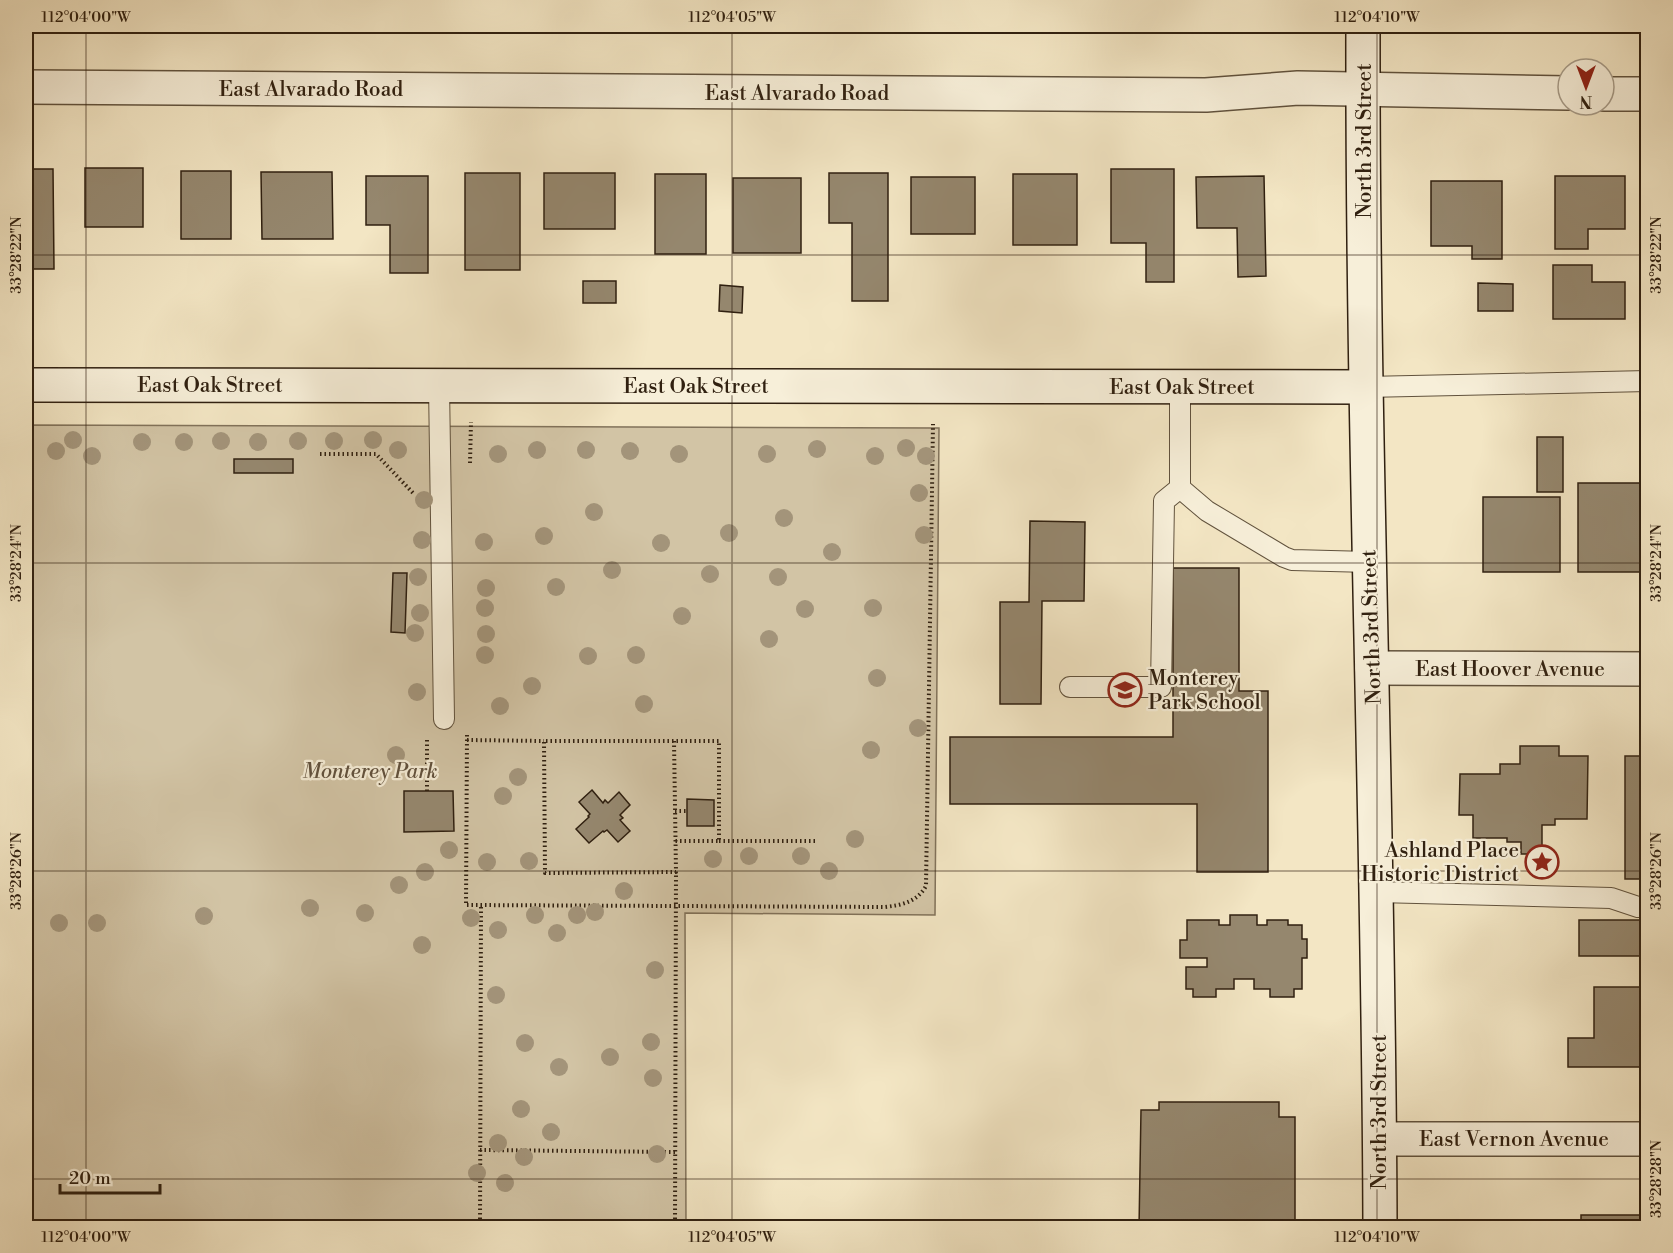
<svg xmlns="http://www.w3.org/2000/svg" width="1673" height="1253" viewBox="0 0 1673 1253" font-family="'Libre Bodoni',serif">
  <rect width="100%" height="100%" fill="#f3e6c4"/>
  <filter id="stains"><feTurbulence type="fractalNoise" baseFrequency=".00333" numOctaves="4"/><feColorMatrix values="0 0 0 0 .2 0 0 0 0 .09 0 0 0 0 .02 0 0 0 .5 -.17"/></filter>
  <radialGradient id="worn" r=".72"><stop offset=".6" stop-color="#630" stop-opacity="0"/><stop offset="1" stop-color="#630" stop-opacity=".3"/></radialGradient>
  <!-- green -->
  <polygon fill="#d2c4a5" stroke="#81725a" stroke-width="1.5" points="26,425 939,428 935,915 685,913 686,1227 26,1227"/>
  <!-- building -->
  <g fill="#95876e" stroke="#302010" stroke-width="1.5">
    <rect x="85" y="168" width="58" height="59"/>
    <polygon points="26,169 53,169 54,269 26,269"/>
    <polygon points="1111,169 1174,169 1174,282 1146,282 1146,243 1111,243"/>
    <rect x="181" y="171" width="50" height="68"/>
    <polygon points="261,172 332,172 333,239 262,239"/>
    <rect x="465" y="173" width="55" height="97"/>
    <rect x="544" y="173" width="71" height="56"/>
    <polygon points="829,173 888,173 888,301 852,301 852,223 829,223"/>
    <rect x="655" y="174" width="51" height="80"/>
    <rect x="1013" y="174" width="64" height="71"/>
    <polygon points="366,176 428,176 428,273 390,273 390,225 366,225"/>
    <polygon points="1264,176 1266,276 1238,277 1237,228 1197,228 1196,177"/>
    <polygon points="1555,176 1625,176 1625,229 1588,229 1588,249 1555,249"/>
    <rect x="911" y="177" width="64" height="57"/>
    <rect x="733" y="178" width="68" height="75"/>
    <polygon points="1431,181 1502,181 1502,259 1472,259 1472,246 1431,246"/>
    <polygon points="1553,265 1592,265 1592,282 1625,282 1625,319 1553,319"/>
    <rect x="583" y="281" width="33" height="22"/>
    <polygon points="1478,283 1513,284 1513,311 1478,311"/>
    <polygon points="720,285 743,287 742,313 719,311"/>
    <rect x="1537" y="437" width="26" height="55"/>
    <rect x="234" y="459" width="59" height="14"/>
    <rect x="1578" y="483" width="65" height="89"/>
    <rect x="1483" y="497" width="77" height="75"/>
    <polygon points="1030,521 1085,522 1084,601 1042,601 1041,704 1000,704 1000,602 1029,602"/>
    <polygon points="1173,568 1239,568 1239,691 1268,691 1268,872 1197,872 1197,804 950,804 950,737 1173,737"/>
    <polygon points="393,573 407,573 405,633 391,632"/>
    <polygon points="1520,746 1559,746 1559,756 1588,756 1587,819 1555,819 1555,825 1542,825 1542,854 1521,854 1521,842 1507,842 1507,838 1473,838 1473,815 1459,815 1460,774 1500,774 1500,764 1520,764"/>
    <rect x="1625" y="756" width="23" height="123"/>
    <polygon points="592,790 603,803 605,800 608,803 619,792 630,805 620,815 623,818 620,820 630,831 618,842 607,830 604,832 603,831 589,843 576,829 589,817 588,816 590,814 579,802"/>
    <polygon points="404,791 453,791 454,831 404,832"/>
    <polygon points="687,799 714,800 714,826 687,826"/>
    <polygon points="1230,915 1257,915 1257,925 1267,925 1267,920 1288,920 1288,925 1302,925 1302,939 1307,939 1307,958 1302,958 1302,989 1294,989 1294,997 1270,997 1270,989 1254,989 1254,979 1234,979 1234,989 1216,989 1216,997 1193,997 1193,989 1186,989 1186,967 1207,967 1207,958 1180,958 1180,940 1187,940 1187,920 1219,920 1219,925 1230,925"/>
    <rect x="1579" y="920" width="62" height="36"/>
    <polygon points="1594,987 1641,987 1641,1067 1568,1067 1568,1038 1594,1038"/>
    <polygon points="1159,1102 1279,1102 1279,1117 1295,1117 1295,1228 1139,1228 1141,1110 1159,1110"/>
    <rect x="1581" y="1215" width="59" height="13"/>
    <rect x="1477" y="1223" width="53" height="5"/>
  </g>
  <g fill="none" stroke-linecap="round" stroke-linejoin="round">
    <defs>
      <g id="lane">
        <polyline points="439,385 444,719"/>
        <polyline points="1180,387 1180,488 1207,511 1284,557 1292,560 1369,562"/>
        <polyline points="1366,387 1648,381"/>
        <polyline points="1070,687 1161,687 1164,501 1180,488"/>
        <polyline points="1377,892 1611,898 1638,907 1648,907"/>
      </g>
      <g id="street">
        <polyline points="26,87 1206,95 1298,88 1568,93"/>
        <polyline points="1604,94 1648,94"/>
        <polyline points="1372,668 1648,669"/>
        <polyline points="1380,1139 1648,1139"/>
      </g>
      <g id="secondary">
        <path d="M1363,26C1362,426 1379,827 1380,1228"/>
        <polyline points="26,385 1366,387"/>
      </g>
    </defs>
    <!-- lane casing -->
    <use href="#lane" stroke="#61523d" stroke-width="22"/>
    <!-- street casing -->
    <use href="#street" stroke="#61523d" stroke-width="36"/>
    <!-- secondary casing -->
    <use href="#secondary" stroke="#302010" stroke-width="36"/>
    <!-- path -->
    <g stroke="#302010" stroke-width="4" stroke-dasharray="1.5 3" stroke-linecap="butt">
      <polyline points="320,454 376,454 413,493"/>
      <polyline points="470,463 471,422"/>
      <path d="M467,735L466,905L885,907C902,905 917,902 926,886L933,424"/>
      <polyline points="467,740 544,741"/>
      <polyline points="674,741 676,872 545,873 544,741 719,741 719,841 675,841"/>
      <polyline points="427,791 427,740 429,740"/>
      <polyline points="675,811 687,811"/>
      <polyline points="719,841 815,841"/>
      <polyline points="480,1150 675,1152"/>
      <polyline points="480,1228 481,905"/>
      <polyline points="675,1228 676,872"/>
    </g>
    <!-- lane -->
    <use href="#lane" stroke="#f7efd9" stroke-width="20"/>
    <!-- street -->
    <use href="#street" stroke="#f7efd9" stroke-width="33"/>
    <!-- secondary -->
    <use href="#secondary" stroke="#f7efd9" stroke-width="33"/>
  </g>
  <!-- trees -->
  <g fill="#a3947a">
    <circle cx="73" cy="440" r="9"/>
    <circle cx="373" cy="440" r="9"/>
    <circle cx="221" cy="441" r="9"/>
    <circle cx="298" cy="441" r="9"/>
    <circle cx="334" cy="441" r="9"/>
    <circle cx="142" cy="442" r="9"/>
    <circle cx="184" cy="442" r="9"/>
    <circle cx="258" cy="442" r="9"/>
    <circle cx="906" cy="448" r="9"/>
    <circle cx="817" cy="449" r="9"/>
    <circle cx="398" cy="450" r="9"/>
    <circle cx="537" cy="450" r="9"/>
    <circle cx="586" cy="450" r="9"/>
    <circle cx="56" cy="451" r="9"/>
    <circle cx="630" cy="451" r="9"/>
    <circle cx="498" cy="454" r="9"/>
    <circle cx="679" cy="454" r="9"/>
    <circle cx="767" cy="454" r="9"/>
    <circle cx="92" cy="456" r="9"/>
    <circle cx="875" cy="456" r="9"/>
    <circle cx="926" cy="456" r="9"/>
    <circle cx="919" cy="493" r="9"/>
    <circle cx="424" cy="500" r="9"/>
    <circle cx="594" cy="512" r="9"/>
    <circle cx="784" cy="518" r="9"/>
    <circle cx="729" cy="533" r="9"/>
    <circle cx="924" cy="535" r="9"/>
    <circle cx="544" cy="536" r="9"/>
    <circle cx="422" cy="540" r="9"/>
    <circle cx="484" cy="542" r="9"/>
    <circle cx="661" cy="543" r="9"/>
    <circle cx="832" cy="552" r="9"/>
    <circle cx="612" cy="570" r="9"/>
    <circle cx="710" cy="574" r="9"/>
    <circle cx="418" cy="577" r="9"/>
    <circle cx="778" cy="577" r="9"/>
    <circle cx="556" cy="587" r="9"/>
    <circle cx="486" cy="588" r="9"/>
    <circle cx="485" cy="608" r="9"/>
    <circle cx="873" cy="608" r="9"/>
    <circle cx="805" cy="609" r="9"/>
    <circle cx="420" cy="613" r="9"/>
    <circle cx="682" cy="616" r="9"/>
    <circle cx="415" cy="633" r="9"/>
    <circle cx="486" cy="634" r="9"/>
    <circle cx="769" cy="639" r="9"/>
    <circle cx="485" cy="655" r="9"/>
    <circle cx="636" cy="655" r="9"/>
    <circle cx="588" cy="656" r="9"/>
    <circle cx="877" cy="678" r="9"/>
    <circle cx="532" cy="686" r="9"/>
    <circle cx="417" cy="692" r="9"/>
    <circle cx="644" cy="704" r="9"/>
    <circle cx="500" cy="706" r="9"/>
    <circle cx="918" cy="728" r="9"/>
    <circle cx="871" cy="750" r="9"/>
    <circle cx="396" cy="755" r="9"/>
    <circle cx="518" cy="777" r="9"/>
    <circle cx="503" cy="796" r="9"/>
    <circle cx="855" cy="839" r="9"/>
    <circle cx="449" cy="850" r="9"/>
    <circle cx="749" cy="856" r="9"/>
    <circle cx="801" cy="856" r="9"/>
    <circle cx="713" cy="859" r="9"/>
    <circle cx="529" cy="861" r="9"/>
    <circle cx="487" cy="862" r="9"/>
    <circle cx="829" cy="871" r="9"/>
    <circle cx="425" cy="872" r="9"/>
    <circle cx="399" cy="885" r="9"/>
    <circle cx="624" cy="891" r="9"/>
    <circle cx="310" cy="908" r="9"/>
    <circle cx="595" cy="912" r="9"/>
    <circle cx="365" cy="913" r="9"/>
    <circle cx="535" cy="915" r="9"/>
    <circle cx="577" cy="915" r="9"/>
    <circle cx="204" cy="916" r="9"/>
    <circle cx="471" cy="918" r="9"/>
    <circle cx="59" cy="923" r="9"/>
    <circle cx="97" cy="923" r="9"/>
    <circle cx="498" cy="930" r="9"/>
    <circle cx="557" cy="933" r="9"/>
    <circle cx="422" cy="945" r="9"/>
    <circle cx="655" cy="970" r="9"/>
    <circle cx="496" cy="995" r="9"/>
    <circle cx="651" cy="1042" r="9"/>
    <circle cx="525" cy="1043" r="9"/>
    <circle cx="610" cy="1057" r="9"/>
    <circle cx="559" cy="1067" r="9"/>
    <circle cx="653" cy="1078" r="9"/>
    <circle cx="521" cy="1109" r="9"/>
    <circle cx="551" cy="1132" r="9"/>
    <circle cx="498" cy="1143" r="9"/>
    <circle cx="657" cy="1154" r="9"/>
    <circle cx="524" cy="1157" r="9"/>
    <circle cx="477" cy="1173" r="9"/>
    <circle cx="505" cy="1183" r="9"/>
  </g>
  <!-- ticks -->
  <path fill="none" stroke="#302010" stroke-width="1.5" stroke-opacity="0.45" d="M86,26V1228M732,26V1228M1377,26V1228M26,255H1648M26,563H1648M26,871H1648M26,1179H1648"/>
  <!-- icons -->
  <defs>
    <symbol id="school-ring" viewBox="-11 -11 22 22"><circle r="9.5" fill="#f7efd9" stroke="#8f2418" stroke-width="1.5"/><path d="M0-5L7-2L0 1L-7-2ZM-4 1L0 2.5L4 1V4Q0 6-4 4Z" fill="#8f2418"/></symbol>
    <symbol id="sight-ring" viewBox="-11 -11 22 22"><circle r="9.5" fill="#f7efd9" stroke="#8f2418" stroke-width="1.5"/><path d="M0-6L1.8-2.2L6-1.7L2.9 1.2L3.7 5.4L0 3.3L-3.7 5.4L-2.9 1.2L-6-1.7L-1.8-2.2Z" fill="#8f2418"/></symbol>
  </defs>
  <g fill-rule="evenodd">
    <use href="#school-ring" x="1106" y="671" width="38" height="38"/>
    <use href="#sight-ring" x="1523" y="843" width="38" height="38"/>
  </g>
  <g text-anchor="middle" stroke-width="4.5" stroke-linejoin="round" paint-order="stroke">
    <!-- street labels -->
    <g font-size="21" fill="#302010" stroke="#f7efd9">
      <text x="311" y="96">East Alvarado Road</text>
      <text x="797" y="100">East Alvarado Road</text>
      <text transform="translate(1364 141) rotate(-90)" y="7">North 3rd Street</text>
      <text x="210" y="392">East Oak Street</text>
      <text x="696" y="393">East Oak Street</text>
      <text x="1182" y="394">East Oak Street</text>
      <text transform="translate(1371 627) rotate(-92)" y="7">North 3rd Street</text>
      <text x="1510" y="676">East Hoover Avenue</text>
      <text transform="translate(1379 1112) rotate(-90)" y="7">North 3rd Street</text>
      <text x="1514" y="1146">East Vernon Avenue</text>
    </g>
    <!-- poi labels -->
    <g font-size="21" fill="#302010" stroke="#f7efd9" text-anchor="start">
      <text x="1148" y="685">Monterey<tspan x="1148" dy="24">Park School</tspan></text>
      <text x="1519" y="857" text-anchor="end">Ashland Place<tspan x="1519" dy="24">Historic District</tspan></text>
    </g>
    <!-- park labels -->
    <g font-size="21" font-style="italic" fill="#61513d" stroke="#f7efd9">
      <text x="370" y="778">Monterey Park</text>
    </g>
  </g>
  <!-- margin -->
  <rect width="1673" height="1253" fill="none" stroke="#f3e6c4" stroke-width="66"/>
  <!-- north arrow -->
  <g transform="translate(1586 87) rotate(180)"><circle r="28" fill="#f7efd9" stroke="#a79c89" stroke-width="1.5"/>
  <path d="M0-4.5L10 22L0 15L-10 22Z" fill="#8f2418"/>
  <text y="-9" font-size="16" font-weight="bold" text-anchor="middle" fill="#302010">N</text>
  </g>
  <!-- scale -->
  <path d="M60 1184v9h100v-9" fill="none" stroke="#302010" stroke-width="3"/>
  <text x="69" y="1184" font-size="18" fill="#302010" stroke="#f7efd9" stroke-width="4.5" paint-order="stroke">20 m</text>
  <rect x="33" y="33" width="1607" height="1187" fill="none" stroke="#302010" stroke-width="2"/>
  <g font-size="15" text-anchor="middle" fill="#302010">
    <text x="86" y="22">112°04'00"W</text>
    <text x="732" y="22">112°04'05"W</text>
    <text x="1377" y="22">112°04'10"W</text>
    <text transform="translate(1656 255) rotate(-90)" y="5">33°28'22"N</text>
    <text transform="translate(16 255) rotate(-90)" y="5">33°28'22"N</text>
    <text transform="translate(1656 563) rotate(-90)" y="5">33°28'24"N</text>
    <text transform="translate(16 563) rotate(-90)" y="5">33°28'24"N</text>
    <text transform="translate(1656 871) rotate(-90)" y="5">33°28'26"N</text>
    <text transform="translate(16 871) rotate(-90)" y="5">33°28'26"N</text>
    <text transform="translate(1656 1179) rotate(-90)" y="5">33°28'28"N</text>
    <text x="86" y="1242">112°04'00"W</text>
    <text x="732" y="1242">112°04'05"W</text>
    <text x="1377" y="1242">112°04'10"W</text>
  </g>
  <rect width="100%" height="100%" filter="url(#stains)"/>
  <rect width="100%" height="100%" fill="url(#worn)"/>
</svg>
